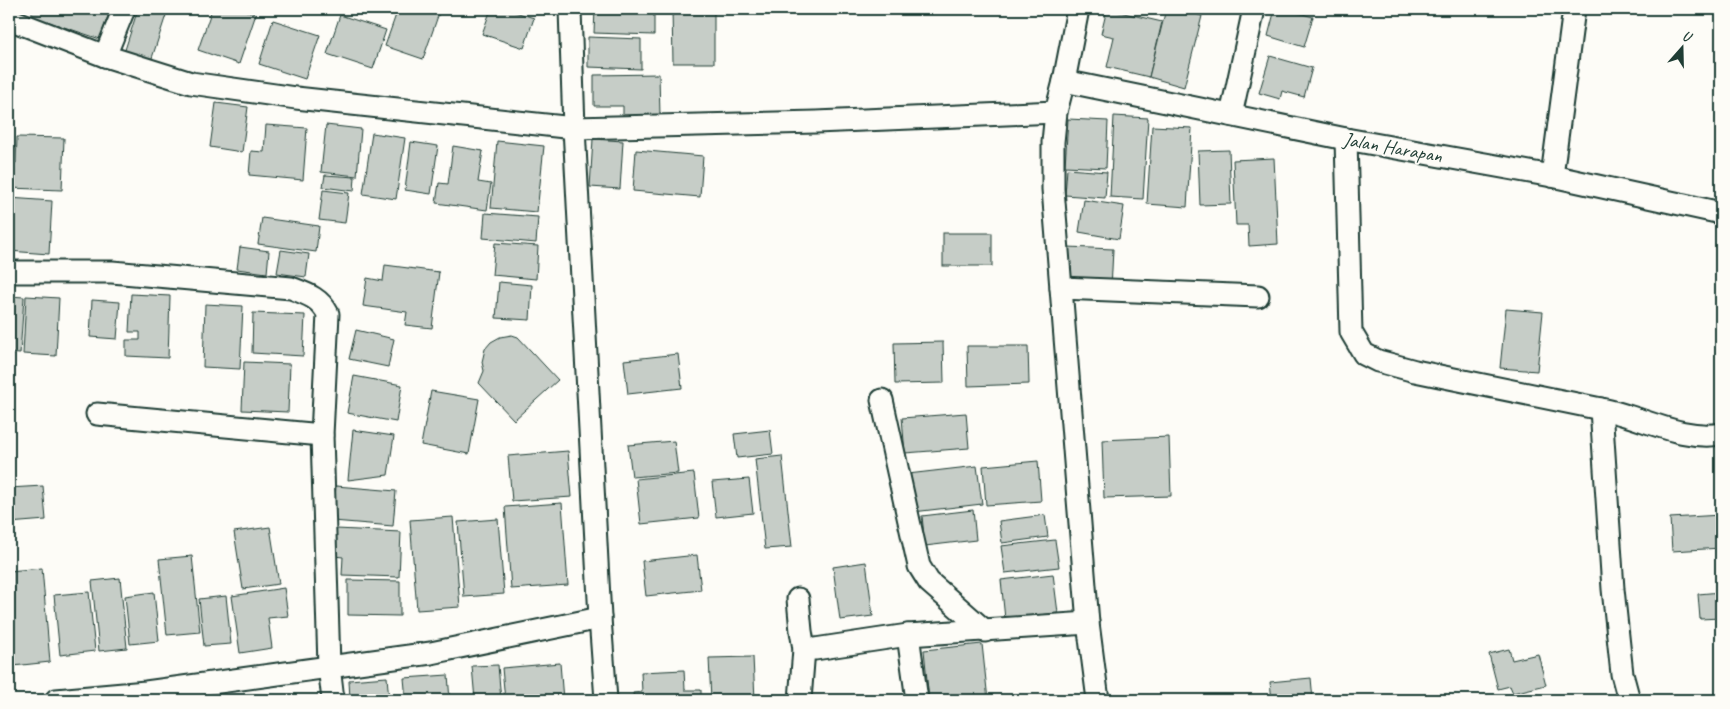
<svg xmlns="http://www.w3.org/2000/svg" width="1730" height="709" viewBox="0 0 1730 709" font-family="Caveat,sans-serif">
  <rect width="100%" height="100%" fill="#fdfcf7"/>
  <filter id="ink" filterUnits="userSpaceOnUse"><feTurbulence type="fractalNoise" baseFrequency=".02" numOctaves="2"/><feDisplacementMap in="SourceGraphic" scale="10" xChannelSelector="R" yChannelSelector="G"/><feConvolveMatrix kernelMatrix="1 2 1 2 8 2 1 2 1" color-interpolation-filters="sRGB"/></filter>
  <g filter="url(#ink)">
    <!-- building -->
    <g fill="#c6cdc7" stroke="#1f3d34">
      <polygon points="33,9 95,9 109,13 100,39 31,16"/>
      <polygon points="138,9 168,9 151,61 124,53"/>
      <polygon points="212,9 241,9 256,14 239,64 198,50"/>
      <polygon points="398,9 427,9 439,13 423,59 385,46"/>
      <polygon points="491,9 506,9 534,18 524,48 482,34"/>
      <polygon points="595,9 654,9 654,35 594,33"/>
      <polygon points="672,9 714,9 714,63 673,63"/>
      <polygon points="1107,9 1162,22 1149,77 1107,67 1114,37 1101,34"/>
      <polygon points="1166,9 1178,9 1202,16 1184,87 1149,77"/>
      <polygon points="1275,9 1285,9 1313,17 1304,47 1268,36"/>
      <polygon points="340,15 386,30 373,69 327,54"/>
      <polygon points="273,20 320,35 305,79 259,64"/>
      <polygon points="588,37 641,39 641,69 588,67"/>
      <polygon points="1270,56 1312,68 1304,97 1282,91 1280,99 1259,93"/>
      <polygon points="659,74 660,117 623,118 623,106 594,106 594,75"/>
      <polygon points="216,103 248,107 242,152 210,147"/>
      <polygon points="1114,116 1148,118 1143,199 1110,197"/>
      <polygon points="1068,119 1108,121 1106,168 1065,166"/>
      <polygon points="266,125 307,128 303,180 249,175 251,151 264,152"/>
      <polygon points="326,125 361,129 357,176 321,172"/>
      <polygon points="1152,126 1192,128 1187,207 1147,204"/>
      <polygon points="372,133 405,138 396,199 363,194"/>
      <polygon points="17,137 64,138 62,190 9,188 9,163 16,163"/>
      <polygon points="593,139 623,141 620,189 590,187"/>
      <polygon points="497,141 544,146 537,212 491,208"/>
      <polygon points="411,142 438,146 431,194 405,190"/>
      <polygon points="453,146 483,151 478,182 491,184 487,210 436,203 439,183 448,184"/>
      <polygon points="636,150 703,156 700,197 633,191"/>
      <polygon points="1229,150 1231,204 1200,205 1198,151"/>
      <polygon points="1274,158 1278,244 1249,246 1248,225 1236,225 1233,160"/>
      <polygon points="1067,169 1107,172 1105,198 1065,195"/>
      <polygon points="325,175 355,177 354,191 323,187"/>
      <polygon points="323,190 349,193 345,223 319,220"/>
      <polygon points="9,198 52,201 49,254 9,251"/>
      <polygon points="1084,200 1124,206 1119,239 1079,232"/>
      <polygon points="485,213 538,217 536,243 483,238"/>
      <polygon points="262,218 319,226 316,252 258,244"/>
      <rect x="943" y="233" width="49" height="33"/>
      <polygon points="495,243 538,246 536,279 492,275"/>
      <polygon points="240,247 269,251 267,273 237,269"/>
      <polygon points="1068,247 1113,249 1111,289 1067,287"/>
      <polygon points="281,250 309,254 306,277 277,273"/>
      <polygon points="385,265 439,272 432,328 405,325 407,312 363,306 367,278 383,281"/>
      <polygon points="499,282 532,285 530,320 496,318"/>
      <polygon points="131,294 170,296 168,358 126,356 126,340 140,340 140,332 129,332"/>
      <polygon points="9,296 24,297 20,354 9,353"/>
      <polygon points="26,296 59,298 56,356 23,354"/>
      <polygon points="92,300 120,302 117,339 90,337"/>
      <polygon points="205,304 243,306 240,369 203,367"/>
      <polygon points="1506,309 1543,312 1537,371 1500,368"/>
      <polygon points="253,313 305,315 303,356 252,353"/>
      <polygon points="356,330 394,339 388,367 349,359"/>
      <polygon points="512,335 518,337 558,380 514,420 479,383 484,371 482,362 485,349 491,342 500,337"/>
      <polygon points="943,342 944,383 895,384 894,343"/>
      <polygon points="967,346 1028,346 1029,384 968,386"/>
      <polygon points="678,354 682,388 628,394 624,360"/>
      <polygon points="244,362 290,364 288,412 242,410"/>
      <polygon points="354,376 402,385 396,422 347,413"/>
      <polygon points="431,391 479,399 469,454 421,445"/>
      <polygon points="966,413 969,448 905,453 902,418"/>
      <polygon points="353,430 394,436 388,475 348,480"/>
      <polygon points="770,430 773,454 737,458 734,434"/>
      <polygon points="1169,437 1171,496 1104,498 1102,440"/>
      <polygon points="674,441 678,473 632,477 628,445"/>
      <polygon points="568,451 572,497 512,501 508,456"/>
      <polygon points="782,456 792,547 765,549 755,459"/>
      <polygon points="1038,461 1041,501 986,505 983,466"/>
      <polygon points="977,466 982,504 913,512 908,474"/>
      <polygon points="694,473 699,518 641,524 636,479"/>
      <polygon points="749,479 753,513 716,517 712,482"/>
      <polygon points="43,486 46,520 9,523 9,488"/>
      <polygon points="336,486 396,491 393,526 333,521"/>
      <polygon points="562,503 568,585 511,589 505,507"/>
      <polygon points="973,510 976,540 925,546 922,516"/>
      <polygon points="1045,515 1048,537 1002,543 999,521"/>
      <polygon points="1721,515 1721,548 1672,551 1670,518"/>
      <polygon points="453,517 460,607 417,610 410,520"/>
      <polygon points="498,519 504,594 464,597 458,522"/>
      <polygon points="270,527 279,584 243,589 234,532"/>
      <polygon points="336,529 401,532 399,577 342,575 343,557 334,556"/>
      <polygon points="1055,540 1059,567 1005,573 1001,546"/>
      <polygon points="697,555 701,590 646,596 642,561"/>
      <polygon points="192,556 200,632 167,635 159,559"/>
      <polygon points="866,562 873,616 840,620 833,567"/>
      <polygon points="42,568 50,662 13,666 11,644 9,644 9,571"/>
      <polygon points="1053,574 1058,613 1005,619 1001,580"/>
      <polygon points="120,578 127,648 99,651 92,581"/>
      <polygon points="348,580 400,581 400,616 348,615"/>
      <polygon points="284,588 288,616 268,618 272,648 240,653 232,596"/>
      <polygon points="89,592 95,651 60,655 54,595"/>
      <polygon points="154,592 159,641 130,644 125,596"/>
      <polygon points="1721,592 1721,618 1700,619 1698,594"/>
      <polygon points="226,596 231,644 204,646 199,599"/>
      <polygon points="982,644 988,700 929,700 924,650"/>
      <polygon points="1509,649 1512,660 1538,654 1546,685 1513,693 1510,686 1498,689 1489,654"/>
      <polygon points="753,657 755,700 711,700 709,658"/>
      <polygon points="560,663 563,700 505,700 502,668"/>
      <polygon points="498,665 501,700 475,700 472,666"/>
      <polygon points="684,670 685,690 701,690 701,700 634,700 633,693 642,692 641,672"/>
      <polygon points="448,675 450,700 406,700 404,678"/>
      <polygon points="387,677 389,700 350,700 349,680"/>
      <polygon points="1311,678 1313,700 1272,700 1270,682"/>
    </g>
    <g fill="none" stroke-linecap="round" stroke-linejoin="round">
      <defs>
        <g id="street">
          <polyline points="570,9 574,128 600,618 606,700"/>
          <polyline points="1078,9 1064,81 1056,112 1053,142 1053,189 1088,623 1098,700"/>
          <polyline points="9,19 105,56 191,83 296,98 574,128 816,122 1056,112"/>
          <polyline points="105,56 124,9"/>
          <polyline points="1064,81 1346,139 1552,176 1721,213"/>
          <polyline points="1231,115 1254,9"/>
          <polyline points="1346,139 1351,332 1364,354 1378,361 1415,371 1601,409"/>
          <polyline points="1552,176 1574,9"/>
          <path d="M9,272H112L291,288C307,294 320,298 328,314L322,435L329,666L333,700"/>
          <polyline points="1061,288 1258,296"/>
          <polyline points="882,400 919,566 929,582 985,631"/>
          <polyline points="97,414 322,435"/>
          <polyline points="798,599 801,631 804,649 815,649 908,635"/>
          <polyline points="56,700 146,692 431,653 600,618"/>
          <polyline points="800,700 804,649"/>
          <polyline points="917,700 908,635 1088,623"/>
          <path d="M1629,700L1622,674L1613,589L1601,409C1641,416 1681,441 1721,434"/>
        </g>
      </defs>
      <!-- street casing -->
      <use href="#street" stroke="#1f3d34" stroke-width="25"/>
      <!-- street -->
      <use href="#street" stroke="#fdfcf7" stroke-width="21"/>
    </g>
  </g>
  <g text-anchor="middle" stroke-width="4" stroke-linejoin="round" paint-order="stroke">
    <!-- street labels -->
    <g font-size="20" fill="#1f3d34" stroke="#fdfcf7">
      <text transform="translate(1393 147) rotate(10)" y="7">Jalan Harapan</text>
    </g>
  </g>
  <!-- margin -->
  <rect width="1730" height="709" fill="none" stroke="#fdfcf7" stroke-width="30"/>
  <rect x="15" y="15" width="1700" height="679" fill="none" stroke="#1f3d34" stroke-width="2" filter="url(#ink)"/>
  <!-- north arrow -->
  <g transform="translate(1682 48) rotate(20)" stroke="#fdfcf7" stroke-width="4" paint-order="stroke">
  <path d="M0-4L9 19L0 12L-9 19Z" fill="#1f3d34"/>
  <text y="-8" font-size="14" font-weight="bold" text-anchor="middle" fill="#1f3d34">U</text>
  </g>
</svg>
